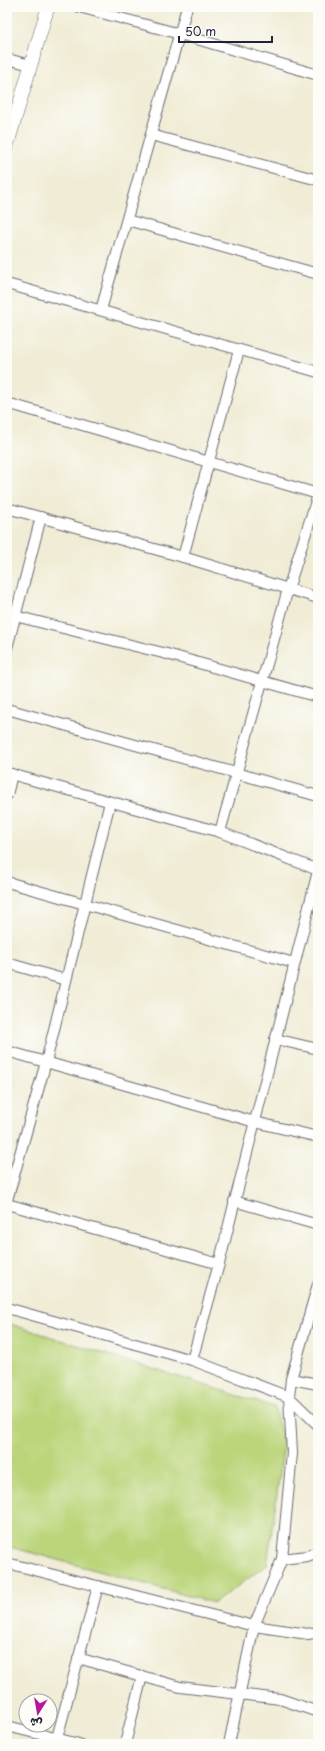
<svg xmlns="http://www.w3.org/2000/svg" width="325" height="1751" viewBox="0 0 325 1751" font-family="'Playpen Sans','Playpen Sans Arabic',sans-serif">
  <rect width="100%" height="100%" fill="#fdfcf7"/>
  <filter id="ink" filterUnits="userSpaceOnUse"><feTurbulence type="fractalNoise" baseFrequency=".025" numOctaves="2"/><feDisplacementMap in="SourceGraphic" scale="8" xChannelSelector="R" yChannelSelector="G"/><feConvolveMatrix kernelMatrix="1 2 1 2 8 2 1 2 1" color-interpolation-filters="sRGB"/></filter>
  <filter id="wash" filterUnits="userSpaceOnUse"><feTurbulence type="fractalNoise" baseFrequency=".012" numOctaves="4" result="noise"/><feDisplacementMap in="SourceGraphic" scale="16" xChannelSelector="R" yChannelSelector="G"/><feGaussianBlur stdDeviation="0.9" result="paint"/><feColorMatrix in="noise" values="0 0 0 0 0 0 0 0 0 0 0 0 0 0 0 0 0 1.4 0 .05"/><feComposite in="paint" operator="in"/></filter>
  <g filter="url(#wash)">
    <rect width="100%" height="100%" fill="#f0ecd5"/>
    <!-- green -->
    <polygon fill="#bbd57a" stroke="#6e7c5a" points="7,1323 274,1407 284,1444 267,1565 214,1603 7,1546"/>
  </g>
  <g filter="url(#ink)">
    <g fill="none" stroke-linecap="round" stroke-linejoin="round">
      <defs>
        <g id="minor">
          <polyline points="79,7 180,34 318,75"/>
          <polyline points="7,59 31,65"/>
          <polyline points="151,135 318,180"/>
          <polyline points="127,220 318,274"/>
          <polyline points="7,284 318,372"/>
          <polyline points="101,310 187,7"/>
          <polyline points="7,403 318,494"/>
          <polyline points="7,508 183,557 318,598"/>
          <polyline points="183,557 239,350"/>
          <polyline points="15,616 167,654 318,697"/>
          <polyline points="7,648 41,517"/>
          <polyline points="7,709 318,796"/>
          <polyline points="7,773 220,832 318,870"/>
          <polyline points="7,795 12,774"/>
          <polyline points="220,832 288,589 318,495"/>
          <polyline points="7,882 294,963"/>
          <polyline points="7,963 66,980"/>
          <polyline points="275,1039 318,1049"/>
          <polyline points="7,1051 255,1122 318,1137"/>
          <polyline points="7,1200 46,1062 110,802"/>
          <polyline points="234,1201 318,1225"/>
          <polyline points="7,1204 219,1264"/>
          <polyline points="7,1308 192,1360 289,1397 318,1425"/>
          <polyline points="192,1360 219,1264 318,871"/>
          <polyline points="291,1379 318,1384"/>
          <polyline points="282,1559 307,1556 318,1552"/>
          <polyline points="7,1563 254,1626 308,1634 318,1632"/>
          <polyline points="78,1658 180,1687 280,1699 318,1712"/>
          <polyline points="7,1726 79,1744"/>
          <polyline points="57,1738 98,1586"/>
          <polyline points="125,1744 142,1676"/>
          <polyline points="229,1744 254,1626 282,1559 292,1453 289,1397 291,1379 318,1284"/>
        </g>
        <polyline id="tertiary" points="7,146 48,7"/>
      </defs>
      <!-- minor casing -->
      <use href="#minor" stroke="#6a6971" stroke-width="12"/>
      <!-- tertiary casing -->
      <use href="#tertiary" stroke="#6a6971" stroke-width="14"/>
      <!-- minor -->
      <use href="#minor" stroke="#fff" stroke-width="10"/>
      <!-- tertiary -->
      <use href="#tertiary" stroke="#fff" stroke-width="13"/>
    </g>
  </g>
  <!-- margin -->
  <rect width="325" height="1751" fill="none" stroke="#fdfcf7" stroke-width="24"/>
  <!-- north arrow -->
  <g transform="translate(38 1713) rotate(191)"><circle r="19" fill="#fdfcf7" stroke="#a5a5ac"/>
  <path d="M0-3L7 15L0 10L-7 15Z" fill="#b5179e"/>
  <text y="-6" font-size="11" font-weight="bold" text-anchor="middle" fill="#22223b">ش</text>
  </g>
  <!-- scale -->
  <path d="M179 36v6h93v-6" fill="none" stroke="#22223b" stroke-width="2"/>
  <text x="185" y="36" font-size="12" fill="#22223b" stroke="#fdfcf7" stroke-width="3" paint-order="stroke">50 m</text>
</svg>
